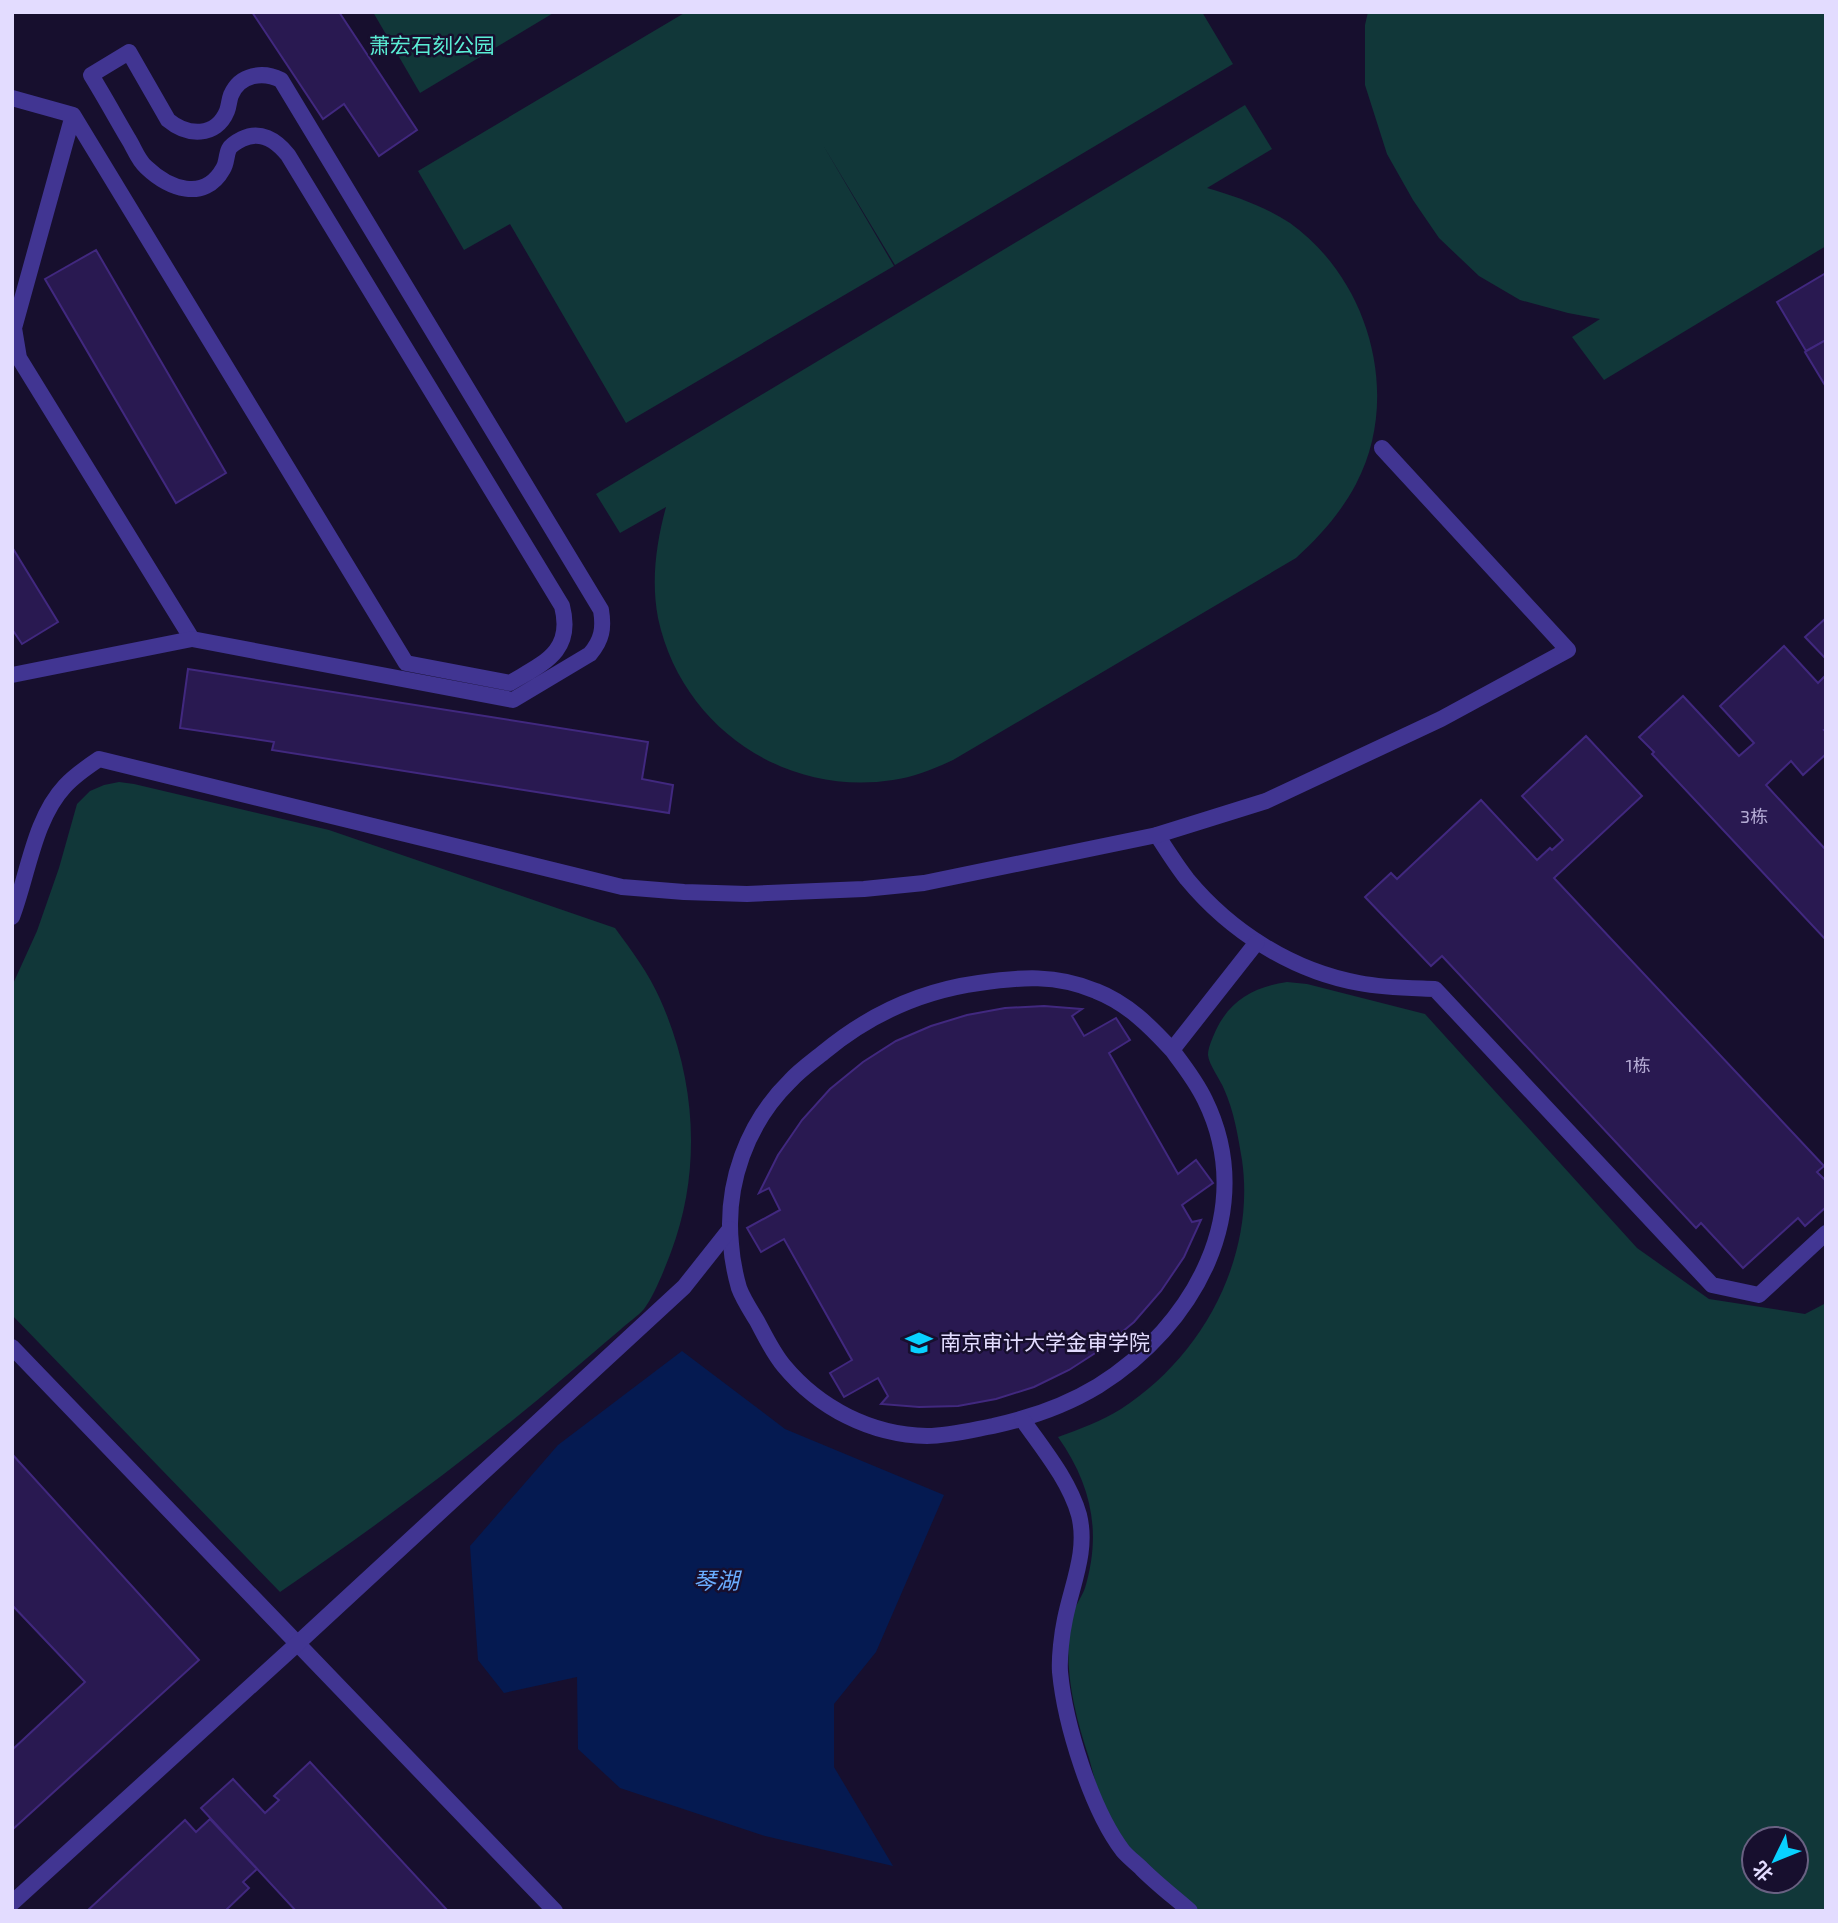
<svg xmlns="http://www.w3.org/2000/svg" width="1838" height="1923" viewBox="0 0 1838 1923" font-family="'Exo 2','Noto Sans SC',sans-serif">
  <rect width="100%" height="100%" fill="#170f2e"/>
  <!-- green -->
  <g fill="#113739" fill-rule="evenodd">
    <polygon points="373,12 555,12 420,93"/>
    <polygon points="686,12 1202,12 1233,64 895,265 823,145 894,266 626,423 510,224 464,250 418,171"/>
    <polygon points="1368,12 1826,12 1826,246 1604,380 1572,337 1600,319 1568,313 1520,300 1479,276 1439,238 1413,200 1387,154 1365,85 1365,25"/>
    <path d="M1245,105L1272,149L1207,188C1237,197 1264,206 1290,223C1370,280 1402,397 1356,484C1340,514 1320,536 1296,558L953,760C934,769 914,777 893,780C784,797 681,726 658,618C651,581 656,544 666,507L620,533L596,494Z"/>
    <path d="M119,782L134,784L329,830L615,928C632,951 649,974 660,999C696,1079 702,1170 671,1252C665,1268 654,1296 644,1309C637,1317 627,1323 620,1330C602,1345 585,1360 567,1375C476,1453 379,1524 280,1592L12,1315V986L37,931L59,868L77,804L90,791L104,785Z"/>
    <path d="M1287,982L1307,984L1425,1014L1637,1248L1709,1299L1805,1314L1826,1303V1911H1182C1175,1905 1167,1900 1162,1893C1149,1879 1139,1861 1128,1845C1121,1835 1112,1825 1107,1814C1099,1796 1094,1777 1089,1758C1074,1712 1064,1671 1070,1622C1072,1610 1081,1599 1085,1588C1102,1531 1091,1484 1058,1437C1080,1429 1102,1421 1121,1409C1202,1357 1256,1258 1242,1160C1238,1136 1234,1111 1224,1089C1220,1079 1209,1065 1208,1055C1208,1047 1213,1037 1216,1030C1231,999 1255,987 1287,982ZM1754,1839H1796V1881H1754Z"/>
  </g>
  <!-- water -->
  <polygon fill="#051a51" points="682,1351 785,1429 944,1495 876,1652 834,1704 834,1767 893,1866 765,1836 620,1788 578,1749 577,1677 504,1693 478,1660 470,1546 558,1445"/>
  <!-- building -->
  <g fill="#291951" stroke="#41287f" stroke-width="2">
    <polygon points="252,12 339,12 417,130 379,156 344,104 323,119"/>
    <polygon points="96,250 226,473 176,503 45,279"/>
    <polygon points="1826,273 1826,340 1806,351 1777,302"/>
    <polygon points="1826,340 1826,387 1805,352"/>
    <polygon points="12,547 58,622 22,644 12,629"/>
    <polygon points="1826,618 1826,659 1805,637"/>
    <polygon points="1784,646 1818,683 1826,675 1826,729 1824,730 1826,732 1826,754 1803,775 1791,761 1766,785 1826,850 1826,940 1652,754 1654,752 1639,737 1683,696 1739,756 1754,743 1720,706"/>
    <polygon points="188,669 648,742 642,779 673,785 669,813 272,750 274,742 180,728"/>
    <polygon points="1586,736 1642,796 1554,878 1824,1166 1817,1172 1826,1181 1826,1207 1805,1226 1798,1218 1743,1268 1701,1223 1696,1228 1442,956 1431,966 1365,897 1391,873 1397,879 1481,800 1537,860 1550,848 1552,850 1563,840 1522,796"/>
    <polygon points="1044,1006 1082,1009 1072,1016 1084,1036 1116,1018 1130,1040 1109,1053 1178,1174 1196,1160 1213,1183 1182,1205 1192,1222 1201,1220 1184,1257 1161,1291 1134,1322 1103,1348 1069,1370 1034,1387 996,1399 958,1406 919,1407 881,1404 888,1396 878,1378 844,1397 830,1373 852,1360 784,1239 761,1252 747,1228 780,1210 769,1188 759,1193 778,1155 802,1120 830,1089 863,1062 896,1041 931,1026 967,1015 1005,1008"/>
    <polygon points="12,1454 199,1660 12,1830 12,1750 85,1682 12,1605"/>
    <polygon points="310,1762 448,1911 296,1911 201,1808 233,1779 265,1813 279,1800 274,1796"/>
    <polygon points="210,1819 257,1869 243,1882 249,1888 225,1911 87,1911 185,1820 196,1832"/>
  </g>
  <g fill="none" stroke-linecap="round" stroke-linejoin="round">
    <!-- service -->
    <g stroke="#413592" stroke-width="16">
      <path d="M12,98L73,115L406,663L510,683C543,663 574,652 562,606L288,155C276,140 260,130 242,139C238,141 231,145 229,149C226,155 227,163 223,169C204,203 168,188 146,167C138,160 134,148 129,140C116,118 104,96 91,75L129,52L168,120C187,136 216,138 227,111C229,106 229,100 231,95C240,74 263,71 281,80L601,610C604,628 602,640 590,654L513,700L192,639L19,358L14,328L73,115"/>
      <polyline points="12,675 192,639"/>
      <path d="M1157,835C1166,849 1176,865 1187,879C1230,931 1292,971 1359,983C1384,988 1409,988 1435,989L1712,1285L1759,1295L1826,1233"/>
      <path d="M12,917C28,875 34,819 65,786C75,775 87,767 99,759L622,887L684,892L747,894L864,889L924,883L1157,835L1266,801L1441,719L1568,650L1382,448"/>
      <path d="M1172,1050C1150,1026 1127,1003 1096,991C1056,974 1020,977 979,983C920,991 870,1014 824,1052C813,1061 800,1070 790,1081C747,1123 725,1184 731,1244C732,1259 735,1274 739,1288C743,1299 751,1311 757,1321C765,1336 773,1353 784,1366C819,1408 871,1435 927,1436C949,1436 972,1430 993,1426C1030,1418 1065,1406 1098,1386C1194,1326 1259,1210 1205,1100C1196,1081 1184,1066 1172,1050L1257,942"/>
      <polyline points="12,1347 555,1911"/>
      <path d="M1022,1419C1043,1449 1069,1480 1079,1515C1088,1551 1072,1584 1065,1619C1062,1633 1059,1657 1060,1672C1065,1724 1091,1809 1123,1851C1128,1857 1136,1863 1142,1869C1157,1884 1174,1897 1190,1911"/>
      <polyline points="12,1903 297,1644 684,1287 730,1229"/>
    </g>
  </g>
  <!-- icons -->
  <defs>
    <symbol id="university-bare" viewBox="-9 -9 18 18"><path d="M0-5L7-2L0 1L-7-2ZM-4 1L0 2.5L4 1V4Q0 6-4 4Z" fill="#08d1ff" stroke="#170f2e" stroke-width="2.5" paint-order="stroke"/></symbol>
  </defs>
  <g fill-rule="evenodd">
    <use href="#university-bare" x="900" y="1324" width="38" height="38"/>
  </g>
  <g text-anchor="middle" stroke-width="5" stroke-linejoin="round" paint-order="stroke">
    <!-- number labels -->
    <g font-size="18" fill="#b4abd4">
      <text x="1754" y="823">3栋</text>
      <text x="1638" y="1072">1栋</text>
    </g>
    <!-- park labels -->
    <g font-size="21" fill="#5aedd5" stroke="#170f2e">
      <text x="432" y="53">萧宏石刻公园</text>
    </g>
    <!-- poi labels -->
    <g font-size="21" fill="#e3dcff" stroke="#170f2e" text-anchor="start">
      <text x="940" y="1350">南京审计大学金审学院</text>
    </g>
    <!-- water labels -->
    <g font-size="23" font-style="italic" fill="#6aadff" stroke="#170f2e">
      <text x="716" y="1589">琴湖</text>
    </g>
  </g>
  <!-- border -->
  <rect width="1838" height="1923" fill="none" stroke="#e3dcff" stroke-width="28"/>
  <!-- north arrow -->
  <g transform="translate(1775 1860) rotate(227)"><circle r="33" fill="#170f2e" stroke="#696182" stroke-width="2"/>
  <path d="M0-5L12 26L0 18L-12 26Z" fill="#08d1ff"/>
  <text y="-10" font-size="19" font-weight="bold" text-anchor="middle" fill="#e3dcff">北</text>
  </g>
</svg>
